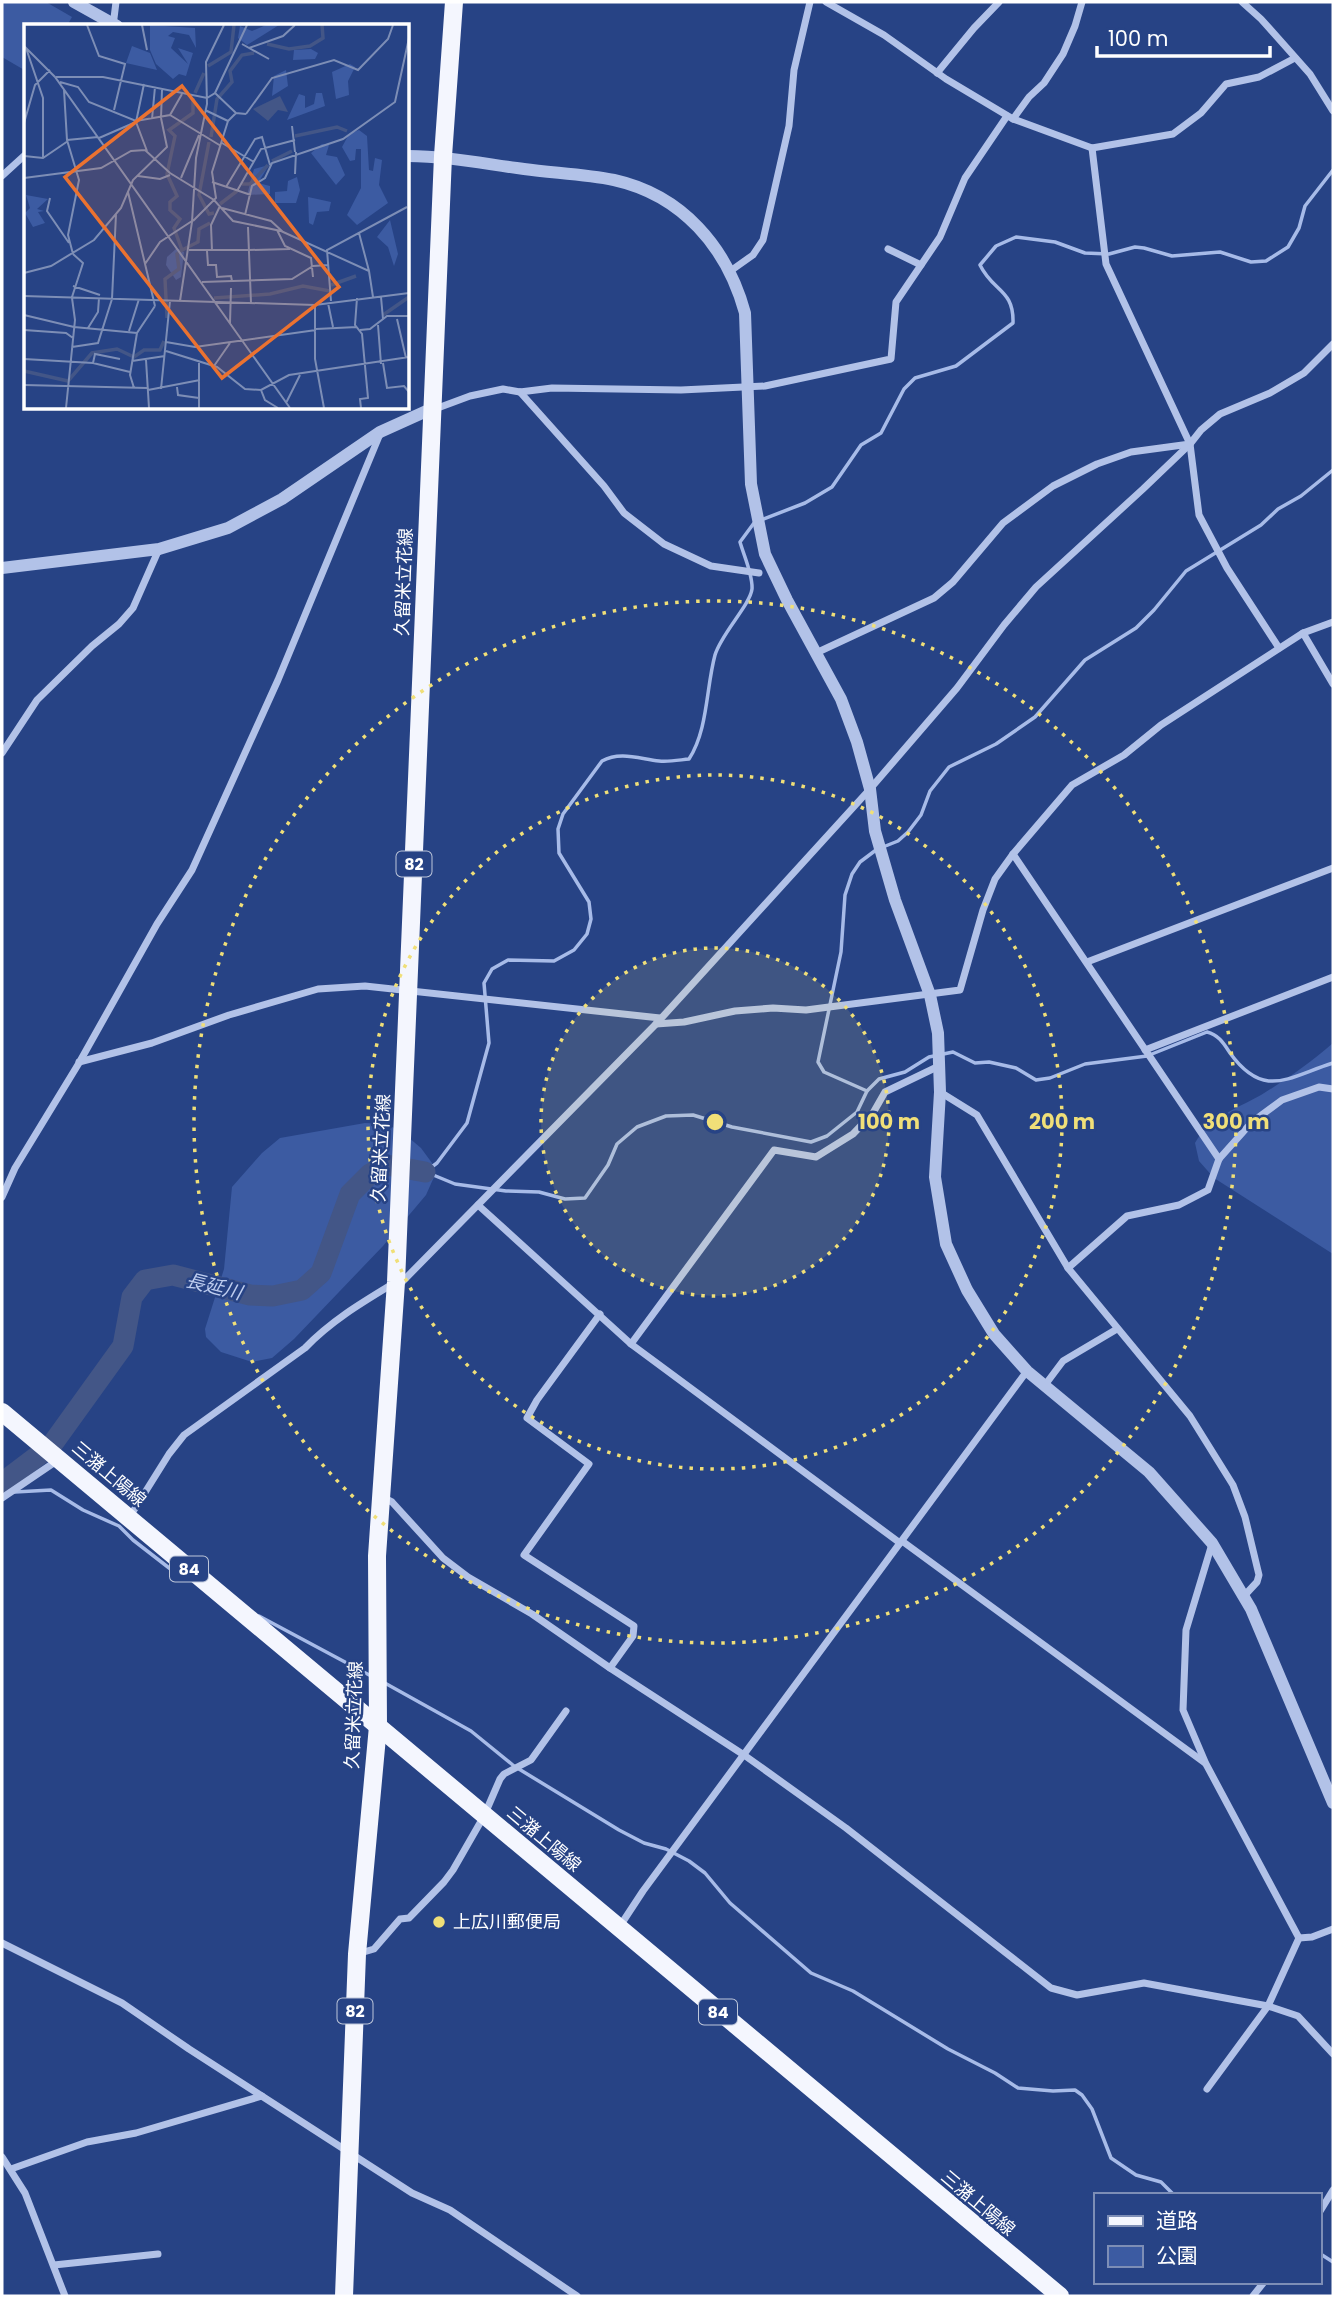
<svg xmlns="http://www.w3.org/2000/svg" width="1335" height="2298" viewBox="0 0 1335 2298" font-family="Poppins,'Noto Sans JP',sans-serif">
  <rect width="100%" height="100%" fill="#274385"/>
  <!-- green -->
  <g fill="#3c5ba2">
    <polygon points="2,2 46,2 72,17 67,26 26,26 26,71 2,57"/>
    <path d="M1333,1043V1254L1214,1178L1199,1161L1195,1143C1210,1117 1236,1109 1261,1095C1287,1079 1310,1063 1333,1043Z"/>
    <polygon points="365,1123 386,1124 402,1132 421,1148 432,1163 434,1177 426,1195 383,1246 294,1339 272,1358 252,1362 221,1352 206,1337 205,1329 224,1269 232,1187 262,1153 280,1138"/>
  </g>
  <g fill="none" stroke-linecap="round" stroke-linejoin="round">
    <!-- stream -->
    <g stroke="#a7bbe8" stroke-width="3.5">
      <path d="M761,520L805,503L832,487L861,445L881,433L904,389L915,378L956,366L1013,323C1014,289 993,292 980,265L996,246L1016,237L1055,242L1085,253L1109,254L1135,247L1144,248L1172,256L1220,252L1251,262L1266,261L1288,247L1299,228L1305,206L1333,170"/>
      <polyline points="883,847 898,841 908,832 921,815 930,791 949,767 996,744 1035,717 1085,660 1136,628 1154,610 1186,571 1261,525 1278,509 1301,496 1333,470"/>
      <polyline points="867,1091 824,1072 818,1062 841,952 845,895 852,874 860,862 876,850"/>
      <path d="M425,1172L437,1163L467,1123L489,1043L484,983L492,969L508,960L554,961L574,950L587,934L591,919L589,902L559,853L558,829L563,814L602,761C620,751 640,759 659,761C669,762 679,760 689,759C708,730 706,688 715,655C721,634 750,605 752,589C753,575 744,556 740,542L754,523"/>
      <path d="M426,1172L455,1184L506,1191L539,1192L565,1199L585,1198L608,1165L617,1144L637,1127L666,1116L693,1115L732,1127L811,1142L827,1136L857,1112L867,1091L879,1079L905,1072L929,1057L953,1052L975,1063L989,1062L1016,1068L1036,1080L1050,1078L1085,1064L1147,1056L1207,1032C1219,1035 1224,1044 1230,1053C1264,1100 1288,1077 1333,1063"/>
      <polyline points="2,1483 15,1492 51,1490 83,1510 119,1526 133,1540 173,1571 190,1580"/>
      <polyline points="259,1616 373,1677"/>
      <polyline points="383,1682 471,1731 514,1766 619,1830 644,1843 666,1849 689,1861 705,1873 730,1903 811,1973 853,1991 948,2049 995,2073 1018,2088 1053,2091 1075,2090 1082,2095 1092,2109 1111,2158 1136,2175 1161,2182 1174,2195"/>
      <polyline points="1319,2253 1333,2262"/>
    </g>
    <!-- river -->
    <polyline stroke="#435687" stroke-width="21" points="2,1483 51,1446 123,1346 132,1297 145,1280 173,1275 250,1295 273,1296 302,1290 321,1273 350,1194 370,1174 387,1165 425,1172"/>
    <!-- minor -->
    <g stroke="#b2c2e8" stroke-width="7">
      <polyline points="826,2 884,35 946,79 1013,119 1092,148 1173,134 1201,113 1226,84 1259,77 1295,58"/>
      <polyline points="1242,2 1261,19 1310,74 1333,111"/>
      <polyline points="113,26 116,2"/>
      <polyline points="937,73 974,28 999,2"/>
      <polyline points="1013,119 1029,97 1044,83 1063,54 1075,26 1082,2"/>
      <polyline points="1092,148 1106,264 1190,444 1199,515 1227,568 1279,648"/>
      <polyline points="2,176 26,154"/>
      <polyline points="888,249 921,265"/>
      <polyline points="729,272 753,255 763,240 789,126 794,70 810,2"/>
      <polyline points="520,392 604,486 624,513 664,544 711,566 759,573"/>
      <polyline points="435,409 470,396 503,389 520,392 552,388 681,390 765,386 891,359 896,302 940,237 965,178 1007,116"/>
      <polyline points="1303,633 1333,684"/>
      <polyline points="816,653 934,598 953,582 1003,523 1053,486 1097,464 1131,452 1190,444"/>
      <polyline points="2,753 37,700 92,646 119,624 133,608 159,549"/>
      <polyline points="1013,854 1219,1159"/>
      <polyline points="1087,962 1333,868"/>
      <polyline points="656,1024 684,1022 735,1011 773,1008 806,1010 960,990 983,910 995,879 1013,854 1072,785 1124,755 1161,725 1303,633 1333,622"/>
      <polyline points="1145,1050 1333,977"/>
      <polyline points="79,1062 152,1043 229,1015 318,989 365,986 660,1018"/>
      <polyline points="940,1092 977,1115 1068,1268 1190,1416 1233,1485 1245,1517 1259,1575 1257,1582 1244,1596"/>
      <polyline points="2,1197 15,1168 79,1063 157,924 192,870 278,680 380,434"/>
      <polyline points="478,1205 631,1344 900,1543"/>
      <polyline points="1068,1268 1127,1216 1179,1205 1208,1190 1219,1159 1252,1122 1282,1100 1319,1087 1333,1089"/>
      <polyline points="600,1314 537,1400 527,1418 589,1464 524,1555 634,1626 633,1636 610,1668"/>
      <polyline points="631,1344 774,1150 816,1157 853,1134 873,1113 885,1092 939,1066"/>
      <polyline points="1045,1385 1063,1361 1117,1329"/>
      <polyline points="382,1497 392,1502 443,1558 468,1577 532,1614 610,1668 744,1755 846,1828 1051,1988 1077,1995 1144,1983 1268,2006 1298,2016 1333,2054"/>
      <polyline points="2,1498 58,1460"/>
      <path d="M129,1518L169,1454L184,1435L305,1348C332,1320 363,1302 396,1282H402L656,1024L870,789L957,688L1004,625L1036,587L1143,489L1190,444L1201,430L1220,414L1270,393L1304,373L1333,344"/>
      <polyline points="902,1541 1205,1763"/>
      <polyline points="620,1926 643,1891 1027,1371"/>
      <polyline points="1299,1938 1312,1937 1333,1929"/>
      <polyline points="2,1943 122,2003 189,2049 412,2193 450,2210 577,2296"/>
      <polyline points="357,1954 374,1949 400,1919 409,1918 444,1882 453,1870 484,1816 500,1779 504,1774 531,1760 566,1711"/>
      <polyline points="1207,2089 1268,2006 1299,1938 1206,1764 1183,1710 1186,1630 1212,1544"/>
      <polyline points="2,2157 25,2193 65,2296"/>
      <polyline points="11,2169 87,2142 136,2133 262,2096"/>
      <polyline points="1319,2213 1333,2190"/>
      <polyline points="54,2265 158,2254"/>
      <polyline points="1253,2296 1264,2282"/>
    </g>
    <!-- tertiary -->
    <g stroke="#b2c2e8" stroke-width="12">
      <polyline points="74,2 117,26"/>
      <path d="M408,156C447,156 485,164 524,169C553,173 585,174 614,180C682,195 727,247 745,313L751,484L765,554L787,600L841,699L857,742L870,789L875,831L895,900L930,995L938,1033L940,1092L935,1177L946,1244L967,1290L994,1334L1027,1371L1149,1472L1212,1543L1251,1609L1333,1803"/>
      <polyline points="2,568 159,549 228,528 282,499 380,432 431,409"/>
    </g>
    <!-- primary -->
    <g stroke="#f4f6fe" stroke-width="18">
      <polyline points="2,1412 1060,2296"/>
      <polyline points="344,2296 357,1954 378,1726 377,1556 396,1282 443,156 454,2"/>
    </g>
  </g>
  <!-- distance rings -->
  <circle cx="715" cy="1122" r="174" fill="#f0df78" fill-opacity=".12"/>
  <g fill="none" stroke="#f0df78" stroke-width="3.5" stroke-dasharray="3.5 7">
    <circle cx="715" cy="1122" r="174"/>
    <circle cx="715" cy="1122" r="347"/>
    <circle cx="715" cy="1122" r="521"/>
  </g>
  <!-- markers -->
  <circle fill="#f0df78" stroke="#274385" stroke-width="2.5" cx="439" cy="1922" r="7"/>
  <g text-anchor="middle" stroke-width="5" stroke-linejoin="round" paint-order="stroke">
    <!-- shield labels -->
    <g fill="#274385" stroke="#bec7da" stroke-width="2">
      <rect x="396.5" y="851.5" width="35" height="25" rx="5"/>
      <rect x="170" y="1556.5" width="38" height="25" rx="5"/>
      <rect x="337.5" y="1998.5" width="35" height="25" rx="5"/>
      <rect x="699" y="1999.5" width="38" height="25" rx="5"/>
    </g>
    <g font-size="16" font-weight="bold" fill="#fff">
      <text x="414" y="870">82</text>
      <text x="189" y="1575">84</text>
      <text x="355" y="2017">82</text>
      <text x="718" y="2018">84</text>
    </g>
    <!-- street labels -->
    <g font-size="18" fill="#fff" stroke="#274385">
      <text transform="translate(404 582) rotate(-88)" y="6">久留米立花線</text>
      <text transform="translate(381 1148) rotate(-87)" y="6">久留米立花線</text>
      <text transform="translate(109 1474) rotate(40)" y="6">三潴上陽線</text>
      <text transform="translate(354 1715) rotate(-88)" y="6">久留米立花線</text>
      <text transform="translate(544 1839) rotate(40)" y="6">三潴上陽線</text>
      <text transform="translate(978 2203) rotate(40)" y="6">三潴上陽線</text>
    </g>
    <!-- poi labels -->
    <g font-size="18" fill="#fff" stroke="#274385" text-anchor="start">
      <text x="453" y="1928">上広川郵便局</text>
    </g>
    <!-- water labels -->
    <g font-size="19" font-style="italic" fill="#becdef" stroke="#274385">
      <text transform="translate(214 1286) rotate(14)" y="7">長延川</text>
    </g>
  </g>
  <!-- overview -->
  <g transform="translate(24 24)">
    <rect width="385" height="385" fill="#274385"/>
    <path d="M126,1L171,4L172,24L165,11L149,8L144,12L151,14L147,24L164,40L154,24L169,29L162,52L155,50L149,55L132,40L126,26ZM242,1H255L223,21L214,14L216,2L228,7ZM108,22L126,29L133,46L102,39ZM287,25L294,29L291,35L269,36L270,26ZM326,40L331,43L324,57L325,71L312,75L308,48ZM262,46L264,62L248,72L250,52ZM292,69H298L301,82L263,96L275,70L281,72V84L290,80ZM335,106L343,112L345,146L349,147L351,134L358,136L355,161L364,179L333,201L323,191L337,164V125H332L331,136L326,137L318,123L325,110ZM298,120L305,121L302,131L313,133L321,151L312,161L287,129ZM245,141L234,159L246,162V170L223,171L230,145ZM273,153L276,166L272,179H251V168L263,167L264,157ZM2,171L24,175L13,185L20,187L14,188L21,199L9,203L1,189L6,184ZM284,173L307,178L305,187L293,188L289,201L285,199ZM366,196L374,230L370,242L364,223L353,213ZM153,224L160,228L157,253L152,256L142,241L143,233Z" fill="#3c5ba2"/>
    <path d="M256,72L264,88L254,86L244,97L229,85Z" fill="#435687"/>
    <path fill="none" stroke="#435687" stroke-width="3.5" d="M243,20L265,25L286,22L299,14L298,1M184,42L207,28L210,1M171,69L180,49M169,74V89L145,106L151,112L143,150L153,172L146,178V186L156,195L150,204L158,226L174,218L175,205L186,199M271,112L313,103L323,107M187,113L193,75L208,58L206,47L218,31L230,29M185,118L175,171L185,190L190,189M248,137L268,127M218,160H226L244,141M196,180L213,167M307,261L332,252M190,274L246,270L279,262L306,267M359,291L385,273M143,294L141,255L155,245L153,230L158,226M0,347L44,357L68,329L93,325L110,333L120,326H136L140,317"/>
    <path fill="none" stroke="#7d8eb6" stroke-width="2" d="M63,1L75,32L101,40L90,86M118,1L123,26M218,20L245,35M0,22L31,53L266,384M2,24L19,74V134M225,24L259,12L271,1M32,53H79L183,74L191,69L223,1M36,58L54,63L65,78L112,97L146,91L158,70M120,60L112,98L123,127M40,66L43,116L55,156L44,211L49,230M191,69L212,89L222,90M181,86L204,97M222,90L248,54L310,36L334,46L364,15L369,1M146,91L197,122M137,94L138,66M128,95L131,63M0,99L11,61L26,46M268,102L271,128M75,114L112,98M43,116L74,113M198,119L230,138M0,132L19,134L44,117M271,150L272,128M114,152L136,155L146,151M0,154L77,144L107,127L121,126L146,149L190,176L209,197L257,207L345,247L349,273M157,154L175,111M188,158L227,171M202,163L231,115L238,113L246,141M213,167L237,125L271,116M104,168L131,282M26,174L23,187L45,219M198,184L247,197L259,208M221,191L228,162L241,154L248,139L319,115L371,78L385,14M169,197L192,174L188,148L204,97L212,89M224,203L227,279M253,206L261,222L287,234L289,253M335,209L345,247M165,226H225M225,226L266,225M183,227L184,241H192L193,253L207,252L208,257M188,227L187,201L196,182M121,240L136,218L168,197M0,249L27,242L70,216L97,184L109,156L143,123L137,94M178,258L268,255L289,242L305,241M49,262L76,271M0,272L291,281L385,269M48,273L59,239L49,230M357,273L359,295M333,274L331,301L338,310L344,374L336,375L337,384M88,275L92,190M156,277L168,198L172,134L183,80L182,38L200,1M307,277L303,226L383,183M304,279L309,303M291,281V335L300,384M0,291L50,303M373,295L382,334M206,299L207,264M354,301L357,340M50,303L113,309M64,304L74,288L75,274M292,305L333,303M0,306L42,309L49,314M336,306L346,305L363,292H385M105,307L115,275M142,318L171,323L292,306M48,323L74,319L88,275M142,327L193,343L221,365L237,366L265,351L385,333M0,335L69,339L106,348M122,336L125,384M108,337L141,332M69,339L71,330L96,335M175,339V384M359,339L363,364L380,362L385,368M190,342L206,319M0,361L123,364M153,363L154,371L175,374M110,364L106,351L113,309L131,282M137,365L146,277M124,366L176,356M237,366L241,376L254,384M262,379L276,351M42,384L51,296L48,274"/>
    <path fill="#eb7230" fill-opacity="0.15" stroke="#eb7230" stroke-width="3.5" d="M158,62L315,263L198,354L41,153Z"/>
    <rect width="385" height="385" fill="none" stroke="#fff" stroke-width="3.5"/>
  </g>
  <circle cx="715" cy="1122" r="10" fill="#f0df78" stroke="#274385" stroke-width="3.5"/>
  <g font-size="21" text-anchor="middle" font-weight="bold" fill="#f0df78" stroke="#274385" stroke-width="5" stroke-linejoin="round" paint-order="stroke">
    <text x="889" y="1129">100 m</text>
    <text x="1062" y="1129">200 m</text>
    <text x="1236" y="1129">300 m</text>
  </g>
  <!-- border -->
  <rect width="1335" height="2298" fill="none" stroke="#ffffff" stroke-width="7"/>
  <!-- legend -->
  <rect x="1094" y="2193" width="228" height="91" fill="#274385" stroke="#7d8eb6" stroke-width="2"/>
  <rect x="1108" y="2216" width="35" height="10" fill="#f4f6fe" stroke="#7d8eb6" stroke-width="2"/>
  <text x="1156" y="2228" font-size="21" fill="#ffffff">道路</text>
  <rect x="1108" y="2246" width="35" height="21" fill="#3c5ba2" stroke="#7d8eb6" stroke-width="2"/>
  <text x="1156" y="2263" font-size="21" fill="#ffffff">公園</text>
  <!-- scale -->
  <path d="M1097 46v10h173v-10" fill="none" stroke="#ffffff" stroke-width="3.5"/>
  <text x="1108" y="46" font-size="21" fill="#ffffff" stroke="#274385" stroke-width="5" paint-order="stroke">100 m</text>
</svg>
